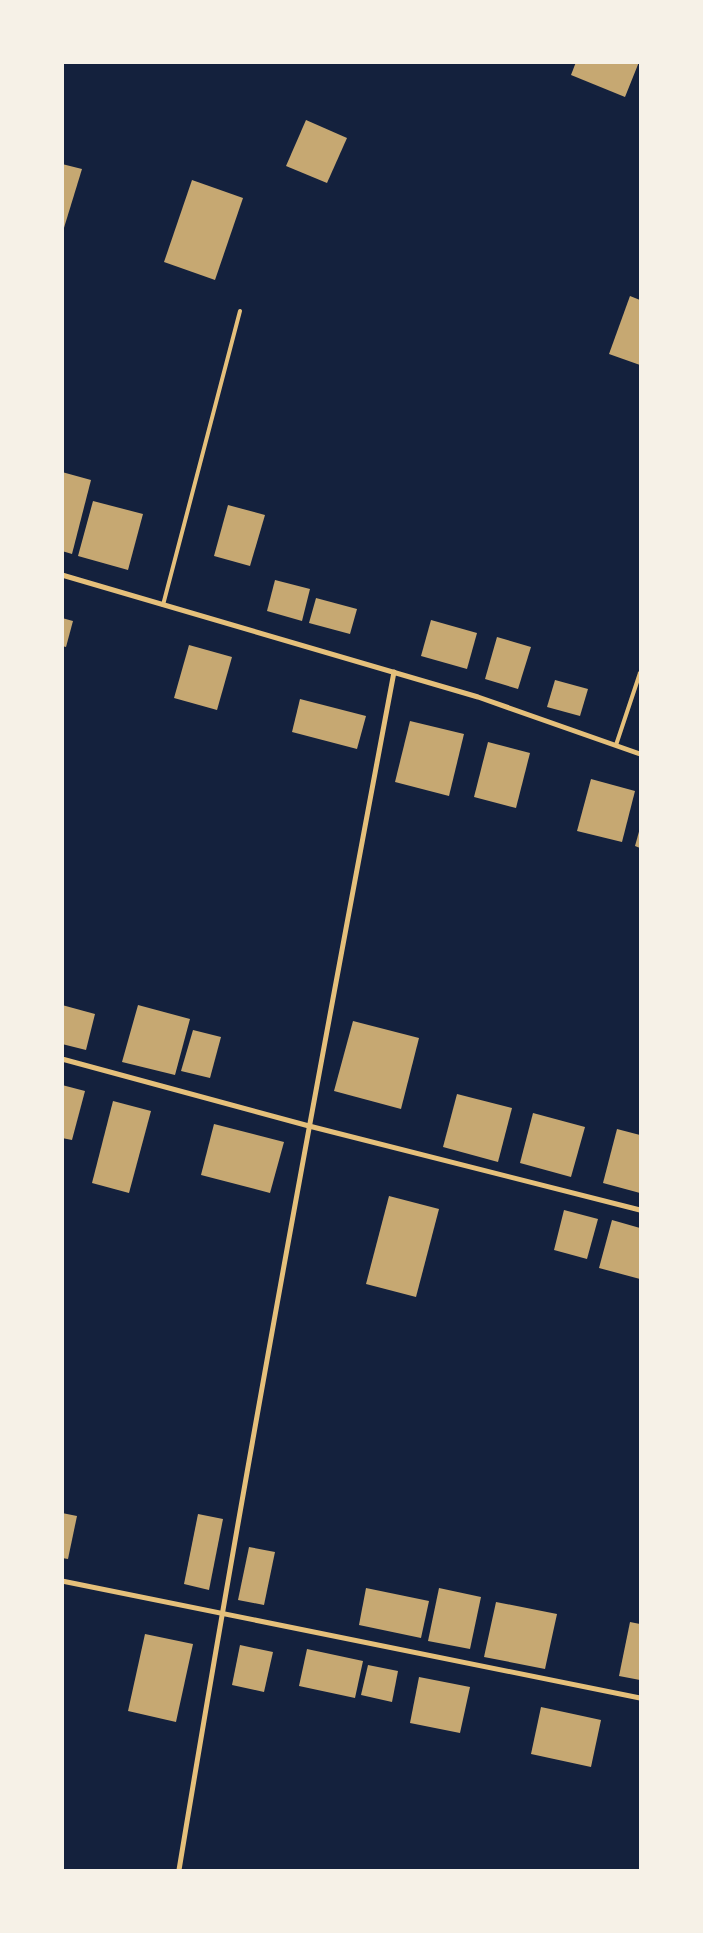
<svg xmlns="http://www.w3.org/2000/svg" width="703" height="1933" viewBox="0 0 703 1933" font-family="'PT Sans',sans-serif">
  <rect width="100%" height="100%" fill="#14213d"/>
  <!-- building -->
  <g fill="#c6a872">
    <polygon points="576,62 639,62 625,97 571,75"/>
    <polygon points="306,120 347,138 327,183 286,166"/>
    <polygon points="62,164 82,169 63,231 62,230"/>
    <polygon points="192,180 243,198 215,280 164,262"/>
    <polygon points="630,296 640,300 640,365 609,354"/>
    <polygon points="62,472 91,480 72,554 62,551"/>
    <polygon points="93,501 143,514 128,570 78,556"/>
    <polygon points="228,505 265,515 250,566 214,556"/>
    <polygon points="275,580 310,589 302,621 267,611"/>
    <polygon points="316,598 357,609 350,634 309,623"/>
    <polygon points="62,618 73,621 66,647 62,646"/>
    <polygon points="431,620 477,633 467,669 421,656"/>
    <polygon points="497,637 531,647 518,689 485,679"/>
    <polygon points="189,645 232,657 217,710 174,698"/>
    <polygon points="555,680 588,689 580,716 547,707"/>
    <polygon points="300,699 366,716 357,749 292,732"/>
    <polygon points="410,721 464,734 449,796 395,782"/>
    <polygon points="488,742 530,753 516,808 474,797"/>
    <polygon points="591,779 635,791 622,842 577,831"/>
    <polygon points="640,828 640,848 635,846"/>
    <polygon points="62,1005 95,1014 86,1050 62,1044"/>
    <polygon points="138,1005 190,1019 175,1075 122,1062"/>
    <polygon points="353,1021 419,1038 401,1109 334,1091"/>
    <polygon points="193,1030 221,1037 210,1078 181,1071"/>
    <polygon points="62,1085 85,1091 72,1140 62,1138"/>
    <polygon points="457,1094 512,1108 498,1162 443,1147"/>
    <polygon points="113,1101 151,1111 129,1193 92,1183"/>
    <polygon points="533,1113 585,1127 571,1177 520,1163"/>
    <polygon points="214,1124 284,1142 270,1193 201,1175"/>
    <polygon points="617,1129 640,1135 640,1193 603,1183"/>
    <polygon points="389,1196 439,1209 416,1297 366,1284"/>
    <polygon points="564,1210 598,1219 587,1259 554,1250"/>
    <polygon points="612,1220 640,1228 640,1279 599,1268"/>
    <polygon points="62,1513 77,1516 68,1559 62,1558"/>
    <polygon points="198,1514 223,1519 209,1590 184,1584"/>
    <polygon points="249,1547 275,1552 264,1605 238,1600"/>
    <polygon points="366,1588 429,1601 421,1638 359,1625"/>
    <polygon points="439,1588 481,1597 470,1649 428,1641"/>
    <polygon points="496,1602 557,1614 545,1669 484,1657"/>
    <polygon points="630,1622 640,1624 640,1680 619,1676"/>
    <polygon points="145,1634 193,1644 176,1722 128,1711"/>
    <polygon points="240,1645 273,1652 264,1692 232,1685"/>
    <polygon points="307,1649 363,1661 355,1698 299,1686"/>
    <polygon points="368,1665 398,1671 392,1702 361,1695"/>
    <polygon points="419,1677 470,1687 460,1733 410,1723"/>
    <polygon points="541,1707 601,1720 591,1767 531,1754"/>
  </g>
  <g fill="none" stroke-linecap="round" stroke-linejoin="round">
    <!-- service -->
    <g stroke="#e5c07b" stroke-width="4">
      <polyline points="163,605 240,311"/>
      <polyline points="616,745 640,673"/>
    </g>
    <!-- minor -->
    <g stroke="#e5c07b" stroke-width="5">
      <polyline points="62,575 478,697 640,754"/>
      <polyline points="62,1059 309,1126 640,1210"/>
      <polyline points="62,1581 640,1698"/>
      <path d="M179,1870C245,1470 319,1071 394,672"/>
    </g>
  </g>
  <!-- border -->
  <rect width="703" height="1933" fill="none" stroke="#f6f1e7" stroke-width="128"/>
</svg>
